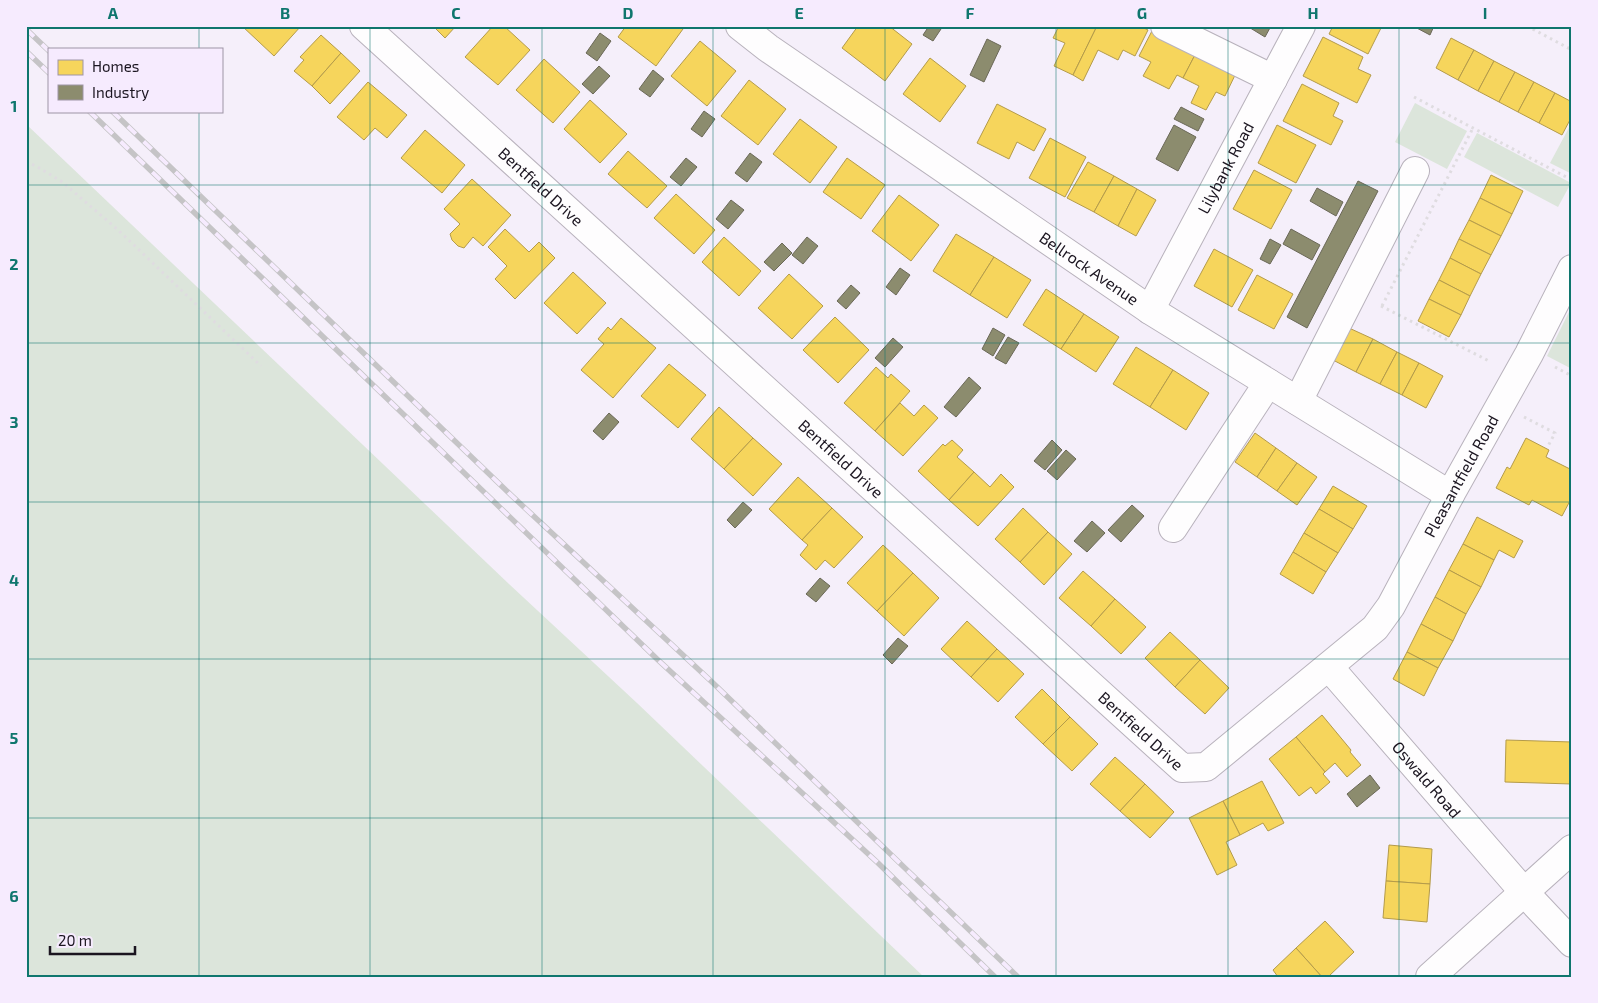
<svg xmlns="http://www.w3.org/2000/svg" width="1598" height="1003" viewBox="0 0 1598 1003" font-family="'Exo 2',sans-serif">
  <rect width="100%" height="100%" fill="#f5effa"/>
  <!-- green -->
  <g fill="#dce5db">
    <polygon points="1415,103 1467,131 1447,169 1395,142"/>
    <polygon points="1572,122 1572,174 1550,163"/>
    <polygon points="26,124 509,584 637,703 924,977 26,977"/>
    <polygon points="1477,133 1571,183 1558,207 1464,157"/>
    <polygon points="1572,306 1572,369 1547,356"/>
  </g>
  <!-- homes -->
  <g fill="#f6d55c" stroke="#b49b4a">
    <polygon points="242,26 301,26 274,56"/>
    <polygon points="433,26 456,26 445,38"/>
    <polygon points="493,26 504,26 530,50 498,85 465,57"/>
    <polygon points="626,26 678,26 683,29 656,66 618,37"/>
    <polygon points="858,26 889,26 912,44 885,81 842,48"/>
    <polygon points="1059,26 1097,26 1073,75 1054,66 1065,43 1053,38"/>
    <polygon points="1097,26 1140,26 1148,30 1135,56 1123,50 1118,60 1098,50 1083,81 1073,75"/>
    <polygon points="1333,26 1382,26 1368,54 1329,34"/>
    <polygon points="1153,29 1197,51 1183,78 1177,75 1169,89 1143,76 1151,62 1139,56"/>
    <polygon points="321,35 341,53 312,86 294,71 304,60 300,57"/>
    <polygon points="1323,37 1363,57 1358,69 1371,75 1357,103 1303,76"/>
    <polygon points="1451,38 1474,50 1458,80 1436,68"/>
    <polygon points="700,41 736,71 707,106 671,76"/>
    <polygon points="1474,50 1494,61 1478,91 1458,80"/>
    <polygon points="1197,51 1237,71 1225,96 1216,92 1206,110 1191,103 1199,86 1183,78"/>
    <polygon points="341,53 360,71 330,104 312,86"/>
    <polygon points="930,58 966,86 940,122 903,94"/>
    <polygon points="544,59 580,92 553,123 516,90"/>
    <polygon points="1494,61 1515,72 1499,102 1478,91"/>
    <polygon points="1515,72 1534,82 1518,112 1499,102"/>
    <polygon points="749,80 786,109 758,145 721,116"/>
    <polygon points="368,82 407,115 387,138 375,128 364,140 337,117"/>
    <polygon points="1534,82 1555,93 1539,123 1518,112"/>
    <polygon points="1302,84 1339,103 1333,116 1343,121 1331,145 1283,121"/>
    <polygon points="1555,93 1572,102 1572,116 1562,135 1539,123"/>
    <polygon points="590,100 627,134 600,163 564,129"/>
    <polygon points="997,104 1046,129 1034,151 1017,142 1009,159 977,143"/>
    <polygon points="800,119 837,147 810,183 773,154"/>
    <polygon points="1277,125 1316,145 1296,183 1258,163"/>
    <polygon points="425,130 465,165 442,193 401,158"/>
    <polygon points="1050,138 1086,157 1065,197 1029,178"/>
    <polygon points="628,151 667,186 647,208 608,174"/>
    <polygon points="847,158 885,185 861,219 823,192"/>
    <polygon points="1088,162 1114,176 1094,212 1067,198"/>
    <polygon points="1254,170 1292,190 1271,229 1233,209"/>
    <polygon points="1491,175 1523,191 1512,214 1480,198"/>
    <polygon points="1114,176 1137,189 1118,226 1094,212"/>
    <polygon points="472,179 511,215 483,246 473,237 464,248 458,246 452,240 450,234 460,224 444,209"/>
    <polygon points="1137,189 1156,200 1136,236 1118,226"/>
    <polygon points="676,194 715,230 694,254 654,218"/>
    <polygon points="899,195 939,225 911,261 872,231"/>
    <polygon points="1480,198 1512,214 1501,236 1469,220"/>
    <polygon points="1469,220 1501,236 1491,255 1459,239"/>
    <polygon points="505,229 529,252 539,242 555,258 515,299 495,279 507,266 488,247"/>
    <polygon points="956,234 994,257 970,295 933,271"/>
    <polygon points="724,237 761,271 739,296 702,262"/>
    <polygon points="1459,239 1491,255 1481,274 1450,258"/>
    <polygon points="1214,249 1253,270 1232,307 1194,286"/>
    <polygon points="994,257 1031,280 1007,318 970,295"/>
    <polygon points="1450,258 1481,274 1470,296 1439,280"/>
    <polygon points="573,272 606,303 577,334 544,303"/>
    <polygon points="789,274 823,306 792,339 758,308"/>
    <polygon points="1257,275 1293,294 1274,329 1238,310"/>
    <polygon points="1439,280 1470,296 1461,315 1429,299"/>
    <polygon points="1046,289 1084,314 1061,349 1023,325"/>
    <polygon points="1429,299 1461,315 1449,337 1418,321"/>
    <polygon points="1084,314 1119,337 1096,372 1061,349"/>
    <polygon points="835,317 869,350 838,383 803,350"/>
    <polygon points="621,318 656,348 613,398 581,370 604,344 598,339 608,327 611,330"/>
    <polygon points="1349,328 1373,339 1356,372 1333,360"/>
    <polygon points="1373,339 1397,352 1380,384 1356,372"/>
    <polygon points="1136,347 1173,370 1150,407 1113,384"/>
    <polygon points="1397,352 1419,363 1402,395 1380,384"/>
    <polygon points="1419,363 1443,376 1426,408 1402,395"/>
    <polygon points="669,364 706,395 678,428 641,396"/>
    <polygon points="876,367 888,378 891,374 910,391 875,431 844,403"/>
    <polygon points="1173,370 1209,393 1186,430 1150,407"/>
    <polygon points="900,403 914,416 924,405 938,418 903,456 875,431"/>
    <polygon points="719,407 753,438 724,469 691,439"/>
    <polygon points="1255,433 1276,448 1257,477 1235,462"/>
    <polygon points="753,438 782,464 753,496 724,469"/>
    <polygon points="1526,438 1549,450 1546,457 1572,470 1572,497 1562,516 1532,500 1529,505 1496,488 1507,467 1510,469"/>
    <polygon points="952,440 963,450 957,457 974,472 949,500 918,471 943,444 945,446"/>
    <polygon points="1276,448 1297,463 1277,491 1257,477"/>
    <polygon points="1297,463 1317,477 1297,505 1277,491"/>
    <polygon points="974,472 990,487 1001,474 1014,487 978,526 949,500"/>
    <polygon points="798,477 832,508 802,540 769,509"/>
    <polygon points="1333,486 1367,506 1353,529 1319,509"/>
    <polygon points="832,508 863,537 834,568 825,560 816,570 800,555 808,545 802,540"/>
    <polygon points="1023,508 1048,532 1020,562 995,539"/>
    <polygon points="1319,509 1353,529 1338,553 1304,533"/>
    <polygon points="1477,517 1523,541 1514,558 1499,550 1494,560 1463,544"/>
    <polygon points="1048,532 1072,554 1044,585 1020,562"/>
    <polygon points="1304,533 1338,553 1326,572 1293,552"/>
    <polygon points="1463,544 1494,560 1481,587 1449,570"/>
    <polygon points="883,545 913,573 877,611 847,583"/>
    <polygon points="1293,552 1326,572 1313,594 1280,574"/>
    <polygon points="1449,570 1481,587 1466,614 1435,597"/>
    <polygon points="1083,571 1115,599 1091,626 1059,598"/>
    <polygon points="913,573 939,598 904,636 877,611"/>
    <polygon points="1435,597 1466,614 1453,641 1421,624"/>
    <polygon points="1115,599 1146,627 1121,654 1091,626"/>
    <polygon points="967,621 997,649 971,677 941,649"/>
    <polygon points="1421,624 1453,641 1438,668 1407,652"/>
    <polygon points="1170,632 1200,660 1175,687 1145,658"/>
    <polygon points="997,649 1024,674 998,702 971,677"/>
    <polygon points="1407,652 1438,668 1424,696 1393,679"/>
    <polygon points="1200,660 1229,688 1205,714 1175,687"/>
    <polygon points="1042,689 1070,717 1043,744 1015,717"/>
    <polygon points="1322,715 1351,750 1350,752 1361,765 1347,777 1335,763 1325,772 1296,737"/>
    <polygon points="1070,717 1098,744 1072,771 1043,744"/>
    <polygon points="1296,737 1325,772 1323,774 1330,782 1316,794 1311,787 1299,796 1269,759"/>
    <polygon points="1506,740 1572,742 1572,784 1505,782"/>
    <polygon points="1115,757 1145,784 1120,811 1090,784"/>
    <polygon points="1262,781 1284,823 1268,831 1263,823 1240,835 1223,801"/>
    <polygon points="1145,784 1174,812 1150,838 1120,811"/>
    <polygon points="1223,801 1240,835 1226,842 1237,865 1217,875 1189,818"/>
    <polygon points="1389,845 1432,849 1430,884 1386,881"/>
    <polygon points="1386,881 1430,884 1427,922 1383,918"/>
    <polygon points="1325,921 1354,952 1328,977 1322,977 1296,948"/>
    <polygon points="1296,948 1322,977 1278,977 1273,970"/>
  </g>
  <!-- industry -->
  <g fill="#8c8c6e" stroke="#6a6857">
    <polygon points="929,26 943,26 933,41 923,35"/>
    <polygon points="1247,26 1271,26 1265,37"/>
    <polygon points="1413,26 1434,26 1430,35"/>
    <polygon points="600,33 611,41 597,61 586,53"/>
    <polygon points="987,39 1001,46 984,82 970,75"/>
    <polygon points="599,66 610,76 593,94 582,84"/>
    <polygon points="653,70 664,79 650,97 639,89"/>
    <polygon points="1181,107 1204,119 1198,131 1174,119"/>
    <polygon points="704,111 715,119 702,137 691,129"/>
    <polygon points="1174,125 1196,137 1178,171 1156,159"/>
    <polygon points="750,153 762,162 747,182 735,173"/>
    <polygon points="686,158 697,167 681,186 670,177"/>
    <polygon points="1358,181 1378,191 1307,328 1287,317"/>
    <polygon points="1317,188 1343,202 1336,216 1310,201"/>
    <polygon points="731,200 744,210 728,229 716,219"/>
    <polygon points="1291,229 1320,245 1312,260 1283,244"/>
    <polygon points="807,237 818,246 803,264 792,255"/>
    <polygon points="1270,239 1281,245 1270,264 1260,259"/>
    <polygon points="782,243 792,253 774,271 764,262"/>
    <polygon points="900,268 910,275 896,295 886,287"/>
    <polygon points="851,285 860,293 846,309 837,301"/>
    <polygon points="993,328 1005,335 993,356 982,349"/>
    <polygon points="1008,337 1019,343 1006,364 995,358"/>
    <polygon points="893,338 903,347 885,367 875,358"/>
    <polygon points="969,377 981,388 956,417 944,407"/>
    <polygon points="609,413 619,422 603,440 593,431"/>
    <polygon points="1052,440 1062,450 1045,470 1034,461"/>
    <polygon points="1066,450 1076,459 1057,480 1047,471"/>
    <polygon points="743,502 752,510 735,528 727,520"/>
    <polygon points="1132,505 1144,516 1121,542 1108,530"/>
    <polygon points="1092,521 1105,533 1087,552 1074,541"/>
    <polygon points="820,578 830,586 816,602 806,594"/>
    <polygon points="898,638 908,646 892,664 883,655"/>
    <polygon points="1370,775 1380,788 1357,807 1347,794"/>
  </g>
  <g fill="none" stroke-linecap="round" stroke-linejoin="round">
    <defs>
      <g id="minor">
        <path id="s1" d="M364,26L1182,768L1206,767L1375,628L1391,606L1450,495L1529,354L1572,269"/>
        <path id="s2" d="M740,26L768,48L1150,310L1450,495"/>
        <polyline points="1165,26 1273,79"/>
        <path id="s3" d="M1150,310L1301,26"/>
        <polyline points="1298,401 1415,171"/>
        <polyline points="1173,528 1268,383"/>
        <path id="s4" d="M1329,667L1524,892L1572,943"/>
        <polyline points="1430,977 1572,849"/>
      </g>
    </defs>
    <!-- minor casing -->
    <use href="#minor" stroke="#b8b2bc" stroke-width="30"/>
    <!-- path -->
    <g stroke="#dfdce0" stroke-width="3" stroke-dasharray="2.5 4" stroke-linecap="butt">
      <polyline points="1527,26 1572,50"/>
      <polyline points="1414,97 1572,180"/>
      <polyline points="26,162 36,166 61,181 117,229 261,366"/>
      <polyline points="1381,306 1491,362"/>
      <polyline points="1382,306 1473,128"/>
      <polyline points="1555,367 1572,376"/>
      <polyline points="1524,417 1555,433 1547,448"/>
    </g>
    <!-- minor -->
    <use href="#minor" stroke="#fefdfe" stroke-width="28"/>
    <defs>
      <g id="rail">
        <polyline points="26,29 49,51"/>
        <polyline points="26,51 49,73"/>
        <polyline points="89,111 657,659 878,863 995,977"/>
        <polyline points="112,111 511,495 712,682 1018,977"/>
      </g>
    </defs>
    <!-- rail casing -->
    <use href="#rail" stroke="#c5c4c6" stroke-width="5.5"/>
    <!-- rail -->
    <use href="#rail" stroke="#f6ebfe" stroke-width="4" stroke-dasharray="11" stroke-linecap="butt"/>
  </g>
  <!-- grid -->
  <path fill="none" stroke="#0f766e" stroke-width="1" stroke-opacity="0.55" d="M199,26V49M370,26V977M542,26V977M713,26V977M885,26V977M1056,26V977M1228,26V977M1399,26V977M199,111V977M26,185H1572M26,343H1572M26,502H1572M26,659H1572M26,818H1572"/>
  <g text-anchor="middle" stroke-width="5" stroke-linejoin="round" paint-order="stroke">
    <!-- street labels -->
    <g font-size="16" fill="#1b1520" stroke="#f6ebfe">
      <text dy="6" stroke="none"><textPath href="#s3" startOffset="161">Lilybank Road</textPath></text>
      <text dy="6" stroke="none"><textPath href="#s1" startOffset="239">Bentfield Drive</textPath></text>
      <text dy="6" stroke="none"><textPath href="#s2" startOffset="425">Bellrock Avenue</textPath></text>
      <text dy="6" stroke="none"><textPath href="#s1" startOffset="644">Bentfield Drive</textPath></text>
      <text dy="6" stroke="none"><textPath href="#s1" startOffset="1522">Pleasantfield Road</textPath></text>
      <text dy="6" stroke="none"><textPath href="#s1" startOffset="1049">Bentfield Drive</textPath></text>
      <text dy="6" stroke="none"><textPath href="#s4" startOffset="149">Oswald Road</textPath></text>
    </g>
  </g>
  <!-- border -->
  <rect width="1598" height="1003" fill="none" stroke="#f6ebfe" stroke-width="55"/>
  <!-- legend -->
  <rect x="48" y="48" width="175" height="65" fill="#f6ebfe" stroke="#9e95a5"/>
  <rect x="58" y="60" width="25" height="15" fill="#f6d55c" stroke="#9e95a5"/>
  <text x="92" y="72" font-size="15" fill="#1b1520">Homes</text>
  <rect x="58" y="85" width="25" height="15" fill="#8c8c6e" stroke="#9e95a5"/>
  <text x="92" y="98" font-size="15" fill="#1b1520">Industry</text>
  <!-- scale -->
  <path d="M50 946v8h85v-8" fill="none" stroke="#1b1520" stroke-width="2.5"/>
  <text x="58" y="946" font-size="15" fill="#1b1520" stroke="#f6ebfe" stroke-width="4" paint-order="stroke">20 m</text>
  <rect x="28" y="28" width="1542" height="948" fill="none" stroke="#0f766e" stroke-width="2"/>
  <g font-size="16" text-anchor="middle" font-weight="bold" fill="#0f766e">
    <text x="113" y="19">A</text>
    <text x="285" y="19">B</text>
    <text x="456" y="19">C</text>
    <text x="628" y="19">D</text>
    <text x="799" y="19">E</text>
    <text x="970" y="19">F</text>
    <text x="1142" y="19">G</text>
    <text x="1313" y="19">H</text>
    <text x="1485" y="19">I</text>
    <text x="14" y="112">1</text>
    <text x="14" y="270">2</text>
    <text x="14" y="428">3</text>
    <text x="14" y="586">4</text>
    <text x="14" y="744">5</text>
    <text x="14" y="902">6</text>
  </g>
</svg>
